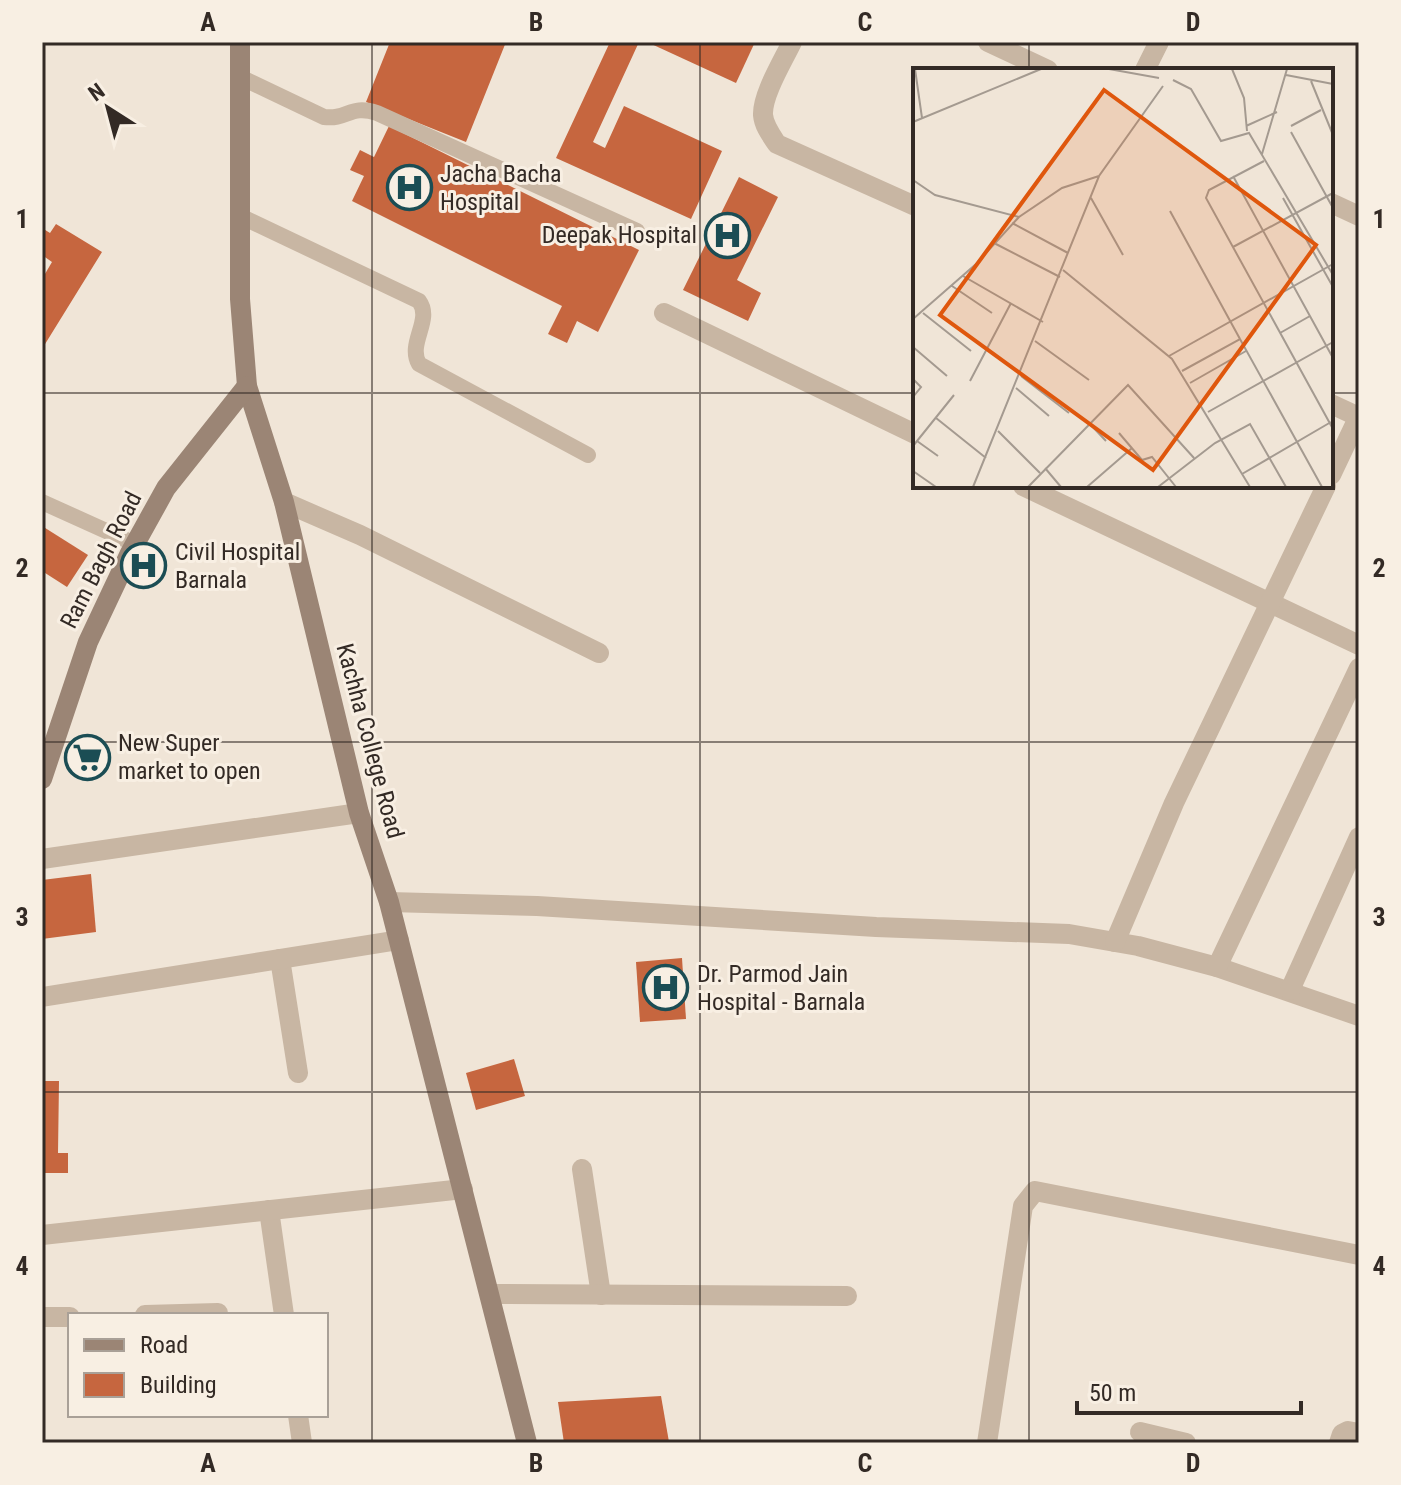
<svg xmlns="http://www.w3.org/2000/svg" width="1401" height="1485" viewBox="0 0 1401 1485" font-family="'Roboto Condensed',sans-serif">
  <rect width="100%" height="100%" fill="#f0e5d7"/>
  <!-- building -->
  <g fill="#c6663f">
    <polygon points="390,42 506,42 466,142 366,102"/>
    <polygon points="610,42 639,42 593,142 605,148 624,106 722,151 691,219 556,158"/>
    <polygon points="647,42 755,42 736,83"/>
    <polygon points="389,126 639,250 598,332 577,321 567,343 548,334 562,306 352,201 364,176 350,170 360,150 374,157"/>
    <polygon points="739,177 778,197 737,280 761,293 748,321 683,290"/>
    <polygon points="56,224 102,252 42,349 42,279 52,262 42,255 42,228 50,233"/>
    <polygon points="42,526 88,555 67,587 42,571"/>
    <polygon points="91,874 96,932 42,939 42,880"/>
    <polygon points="682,958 686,1019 640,1022 636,962"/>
    <polygon points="514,1059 525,1096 476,1110 466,1073"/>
    <polygon points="42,1081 59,1081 58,1153 68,1153 68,1173 42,1173 42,1145 45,1145 45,1134 42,1134"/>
    <polygon points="661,1396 669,1442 564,1443 558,1402"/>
  </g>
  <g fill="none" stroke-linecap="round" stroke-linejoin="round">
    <!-- lane -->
    <g stroke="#c8b6a3" stroke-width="16">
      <path d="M240,77L324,117C348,120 350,104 377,113L637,231"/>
      <path d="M240,216L419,301C433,320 407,343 419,364L588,455"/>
      <polyline points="42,502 135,544"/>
    </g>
    <!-- street -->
    <g stroke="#c8b6a3" stroke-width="20">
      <path d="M792,42C783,61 762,95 763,115C764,126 771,135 777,144L915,206"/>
      <polyline points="988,42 1048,70"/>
      <polyline points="1145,70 1159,42"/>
      <polyline points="1331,203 1359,216"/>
      <polyline points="664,313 915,434"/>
      <polyline points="1331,404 1359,417"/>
      <polyline points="1331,475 1359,416"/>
      <polyline points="1023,486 1359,645"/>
      <polyline points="284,502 360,535 599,653"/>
      <polyline points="42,859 359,813"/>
      <polyline points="389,902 537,906 876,927 1069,934 1138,946 1217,967 1359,1016"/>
      <polyline points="1115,942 1174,803 1326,486"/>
      <polyline points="280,959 298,1073"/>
      <polyline points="1217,967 1359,668"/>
      <polyline points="1290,990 1359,837"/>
      <polyline points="42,997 399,940"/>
      <polyline points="582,1169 601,1295"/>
      <polyline points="269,1210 284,1315"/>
      <polyline points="42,1235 463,1189"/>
      <polyline points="491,1294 847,1296"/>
      <polyline points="145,1315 218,1313"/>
      <polyline points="42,1317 70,1317"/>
      <polyline points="298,1415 302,1443"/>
      <polyline points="1140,1432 1186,1443"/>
      <polyline points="987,1443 1023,1206 1035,1191 1359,1255"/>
      <polyline points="1339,1443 1342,1434 1348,1431 1359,1433"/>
    </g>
    <!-- secondary -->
    <g stroke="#9b8575" stroke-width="20">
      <polyline points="240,42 240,299 247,386 284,502 359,813 389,902 527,1443"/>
      <polyline points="42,779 88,642 130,553 166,488 247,386"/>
    </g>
  </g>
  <!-- grid -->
  <path fill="none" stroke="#332a25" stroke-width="2" stroke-opacity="0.55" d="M372,42V1443M700,42V1443M1029,42V70M42,393H915M1331,393H1359M1029,486V1443M42,742H1359M42,1092H1359"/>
  <!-- icons -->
  <defs>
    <symbol id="hospital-ring" viewBox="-11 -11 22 22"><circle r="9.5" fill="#f8efe3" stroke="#1b4d54" stroke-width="1.5"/><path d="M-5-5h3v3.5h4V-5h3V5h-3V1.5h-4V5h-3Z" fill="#1b4d54"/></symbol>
    <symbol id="supermarket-ring" viewBox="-11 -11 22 22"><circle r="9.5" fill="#f8efe3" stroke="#1b4d54" stroke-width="1.5"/><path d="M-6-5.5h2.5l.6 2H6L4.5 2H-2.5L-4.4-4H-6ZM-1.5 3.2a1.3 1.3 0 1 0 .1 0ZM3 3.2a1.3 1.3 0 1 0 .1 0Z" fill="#1b4d54"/></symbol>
  </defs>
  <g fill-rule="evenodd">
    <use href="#hospital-ring" x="384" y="162" width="51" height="51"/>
    <use href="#hospital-ring" x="702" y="210" width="51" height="51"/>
    <use href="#hospital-ring" x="118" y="540" width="51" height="51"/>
    <use href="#supermarket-ring" x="62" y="732" width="51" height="51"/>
    <use href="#hospital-ring" x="640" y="962" width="51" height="51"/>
  </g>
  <g text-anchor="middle" stroke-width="6" stroke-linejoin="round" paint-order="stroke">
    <!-- poi labels -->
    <g font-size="24" fill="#332a25" stroke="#f8efe3" text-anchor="start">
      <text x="440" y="182">Jacha Bacha<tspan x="440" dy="28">Hospital</tspan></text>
      <text x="697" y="243" text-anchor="end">Deepak Hospital</text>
      <text x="175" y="560">Civil Hospital<tspan x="175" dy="28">Barnala</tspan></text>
      <text x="118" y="751">New Super<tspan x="118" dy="28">market to open</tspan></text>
      <text x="697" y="982">Dr. Parmod Jain<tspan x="697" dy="28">Hospital - Barnala</tspan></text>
    </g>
    <!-- street labels -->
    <g font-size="24" fill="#332a25" stroke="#f8efe3">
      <text transform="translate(101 560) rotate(-63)" y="8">Ram Bagh Road</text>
      <text transform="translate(370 741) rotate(75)" y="8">Kachha College Road</text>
    </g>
  </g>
  <!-- overview -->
  <g transform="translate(913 68)">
    <rect width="420" height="420" fill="#f0e5d7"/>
    <path fill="none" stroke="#a49a90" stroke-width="2" d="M2,1L9,50M196,1L246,10M319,1L331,30L334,63M373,7L420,16M260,12L278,21L308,73L336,65L420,207M398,13L420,67M0,54L128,1M333,58L364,44M378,58L408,42M378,64L420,140M349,86L374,1M351,93L296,122L293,130L420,361M320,108L420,290M0,112L22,127L106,149M178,130L210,187M370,130L420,219M257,143L327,271M99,155L155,185M81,175L147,209M320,179L420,125M150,202L259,291L337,419M50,208L130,254M39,218L79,245M10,245L58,283M0,251L63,196L106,149L149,120L186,108M367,265L397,248M122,273L176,312M0,279L34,308M256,288L420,196M269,303L327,271L409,419M108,308L156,345M0,311L8,319L0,329M57,313L98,235M277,315L333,283M103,320L136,348M295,344L420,274M23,350L73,390M176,355L193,373M85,363L127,405M206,365L229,392L239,389L263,419M4,373L25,388M0,378L41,327M132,400L148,419M0,403L23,419M329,406L418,354M60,419L186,108L250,18M115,419L215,317L281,390M174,419L219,380M245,419L302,375L337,356L373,419"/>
    <path fill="#df570d" fill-opacity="0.15" stroke="#df570d" stroke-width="4" d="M191,22L403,177L240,402L27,247Z"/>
    <rect width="420" height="420" fill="none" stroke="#332a25" stroke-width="4"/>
  </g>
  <!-- border -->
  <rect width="1401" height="1485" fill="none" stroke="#f8efe3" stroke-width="88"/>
  <!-- legend -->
  <rect x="68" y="1313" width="260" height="104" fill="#f8efe3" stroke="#a9a097" stroke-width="2"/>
  <rect x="84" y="1339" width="40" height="12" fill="#9b8575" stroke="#a9a097" stroke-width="2"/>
  <text x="140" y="1353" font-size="24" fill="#332a25">Road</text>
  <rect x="84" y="1373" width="40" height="24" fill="#c6663f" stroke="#a9a097" stroke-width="2"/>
  <text x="140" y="1393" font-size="24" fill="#332a25">Building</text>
  <!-- north arrow -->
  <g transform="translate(108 108) rotate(324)" stroke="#f8efe3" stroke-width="6" paint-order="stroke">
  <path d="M0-6L14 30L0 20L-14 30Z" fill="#332a25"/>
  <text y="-12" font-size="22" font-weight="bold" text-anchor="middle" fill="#332a25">N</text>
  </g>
  <!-- scale -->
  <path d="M1077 1401v12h224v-12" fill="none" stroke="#332a25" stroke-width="4"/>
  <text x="1089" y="1401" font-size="24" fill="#332a25" stroke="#f8efe3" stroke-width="6" paint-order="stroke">50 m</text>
  <rect x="44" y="44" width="1313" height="1397" fill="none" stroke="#332a25" stroke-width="3"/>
  <g font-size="26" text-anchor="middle" font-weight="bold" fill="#332a25">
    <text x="208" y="31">A</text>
    <text x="536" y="31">B</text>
    <text x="865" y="31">C</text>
    <text x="1193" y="31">D</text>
    <text x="22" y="228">1</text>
    <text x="1379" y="228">1</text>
    <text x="22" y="577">2</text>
    <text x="1379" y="577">2</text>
    <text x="22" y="926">3</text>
    <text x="1379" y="926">3</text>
    <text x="22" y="1275">4</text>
    <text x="1379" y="1275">4</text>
    <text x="208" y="1472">A</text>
    <text x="536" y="1472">B</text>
    <text x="865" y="1472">C</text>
    <text x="1193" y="1472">D</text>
  </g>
</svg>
